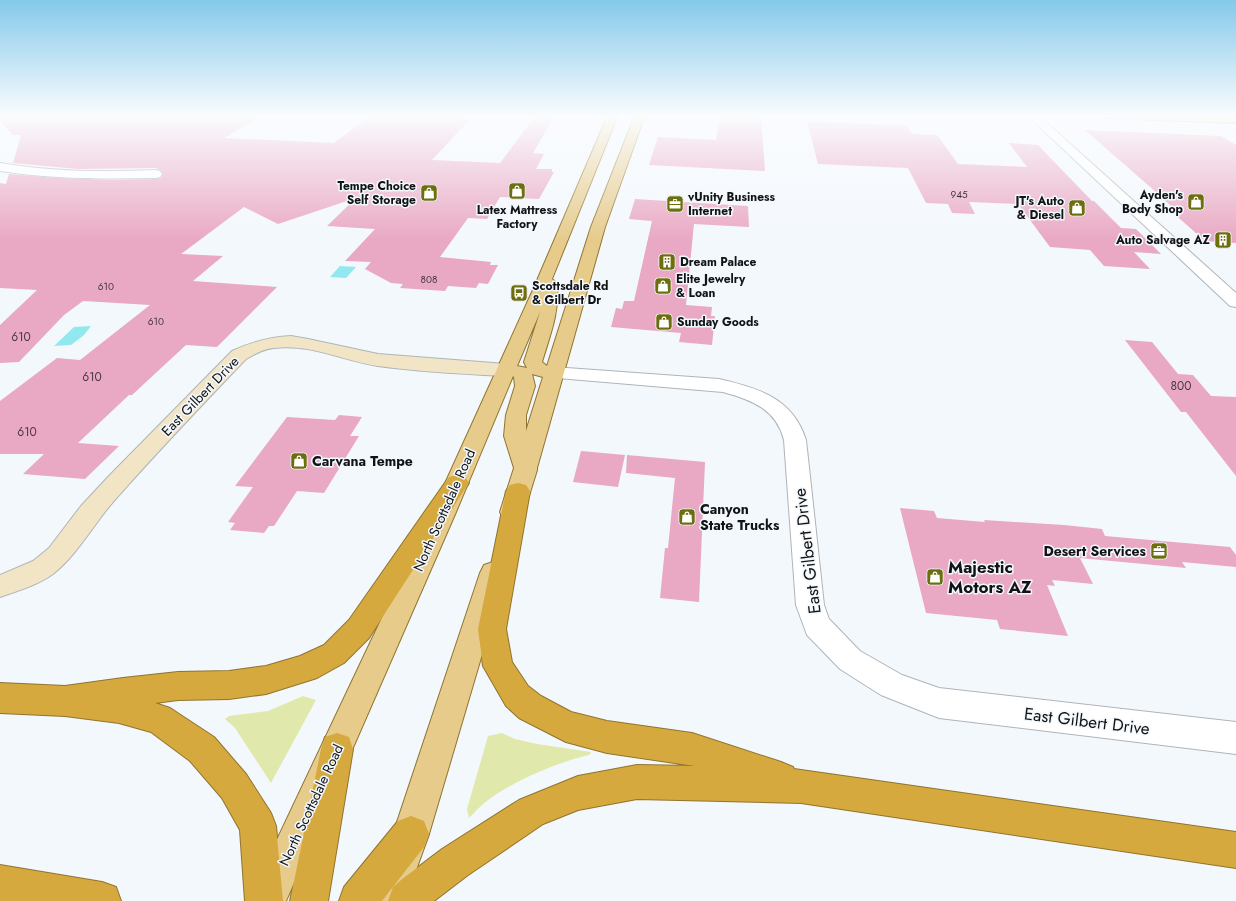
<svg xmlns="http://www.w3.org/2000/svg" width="1236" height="901" viewBox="0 0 1236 901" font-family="Jost,sans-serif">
  <rect width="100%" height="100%" fill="#f3f8fd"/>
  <!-- green -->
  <g fill="#e1e8ab">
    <polygon points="303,696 316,700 271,783 235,728 225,719 229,716 268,711"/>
    <path d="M502,733L515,739L537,744L591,752L589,755C558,762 513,781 487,801C481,805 475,812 469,818L467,809L488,736Z"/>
  </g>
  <!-- water -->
  <g fill="#91e8ee">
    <polygon points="340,266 356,267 346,278 330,277"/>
    <polygon points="91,326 84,335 71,345 54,346 74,327"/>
  </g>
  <!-- building -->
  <g fill="#e9a8c3">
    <polygon points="0,115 264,115 224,138 334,143 371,115 454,115 451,118 470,119 432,160 500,163 536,115 555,115 533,153 544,154 536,169 552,169 552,172 554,172 539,199 500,197 487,219 468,218 440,257 491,262 490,265 498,265 488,284 479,283 476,288 448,286 445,291 400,288 403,284 391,283 365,269 371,262 345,261 375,229 327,226 356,198 278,224 244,207 181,254 223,256 193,281 277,287 217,347 186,345 132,395 129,395 78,443 119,446 85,479 23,474 44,454 0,454 0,401 57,358 80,360 150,305 83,301 64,315 19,362 0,363 0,325 37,290 0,288 0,183 6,184 9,174 58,178 117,180 156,179 161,178 163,173 160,170 156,168 78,169 13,163 21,135 13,135 0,121"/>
    <polygon points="720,115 761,116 765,171 649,165 658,137 716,140"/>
    <polygon points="807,121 907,126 912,134 937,135 958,164 1027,167 1009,143 1038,145 1092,201 1094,201 1121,228 1136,229 1161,254 1134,252 1150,269 1104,266 1090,250 1050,247 1018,204 969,202 975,214 952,213 948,204 926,203 908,168 818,164"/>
    <polygon points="1085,130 1221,136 1236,145 1236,243 1205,241 1172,212 1178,212 1154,191 1156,192"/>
    <polygon points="635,199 748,206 749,227 694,224 686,305 712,307 711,316 715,316 712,345 679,342 681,333 611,327 616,308 622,309 624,301 634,301 652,221 629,219"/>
    <polygon points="1125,340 1152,342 1178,374 1193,375 1211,396 1236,397 1236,476 1186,412 1181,412"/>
    <polygon points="339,415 362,417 350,436 359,436 324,493 297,491 274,526 269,526 264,533 230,530 235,523 228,522 253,487 235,486 287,417 335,420"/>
    <polygon points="581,451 625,455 618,487 573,482"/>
    <polygon points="627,455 705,462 699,602 660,598 665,548 668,548 675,478 626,473"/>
    <polygon points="900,508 934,511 937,518 985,522 984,520 1064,525 1102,529 1105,536 1230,547 1236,555 1236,567 1182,562 1186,568 1080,558 1093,584 1052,580 1055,586 1047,585 1068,636 1000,629 997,620 926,613"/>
  </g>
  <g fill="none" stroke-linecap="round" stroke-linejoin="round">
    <defs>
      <g id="street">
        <polygon points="1027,115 1038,115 1236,293 1236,307 1230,306"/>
        <path d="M0,163C52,172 104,172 156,170L160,171L162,174L160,177L156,178C104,179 52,179 0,171Z"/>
        <path d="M553,367L719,379C758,388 793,398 806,440L824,605L829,619L860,651L902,675L939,688L1236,722V754L939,718L881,695L840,669L807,635L796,605L784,440C776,409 752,400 723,392L546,377L543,373L546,369Z"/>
      </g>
      <path id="secondary" d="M291,336L308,339L378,354L506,364L513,366L516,370L513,374L506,376C464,374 421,372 378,366C344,361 309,343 274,348C263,349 255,354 246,359C201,406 156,453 113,502C93,525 77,555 53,574C38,585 17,591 0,597V575L33,561L49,548L81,506L109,476L232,351C252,342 269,337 291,336Z"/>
      <g id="primary">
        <path d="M608,115H618L552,279L557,283C560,311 550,335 542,362L547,366L591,227L635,115H645L605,227L537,468V470L524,512L521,518L512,521L503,518L500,512L514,468L504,436L506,415L515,386L514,377L513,376L456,512L286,901H248L432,512L532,292ZM540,312L524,362L527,368L517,366ZM532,374L543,377L526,431V415L535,386Z"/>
        <polygon points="1099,115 1236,117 1236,123 1104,118"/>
        <polygon points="493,562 502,565 506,573 429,834 405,901 367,901 393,834 480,573 484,565"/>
      </g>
      <g id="highway">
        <polygon points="457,475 465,477 469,483 465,489 369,638 344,663 317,678 266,694 229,699 178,700 155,703 170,708 214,737 246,774 271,813 276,826 283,901 245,901 240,830 222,798 190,761 151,732 119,723 65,716 0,713 0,683 65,686 123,678 178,672 229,671 266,666 300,656 324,645 349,620 449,477"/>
        <polygon points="518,483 526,485 530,491 506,629 512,662 528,686 541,696 571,712 607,721 692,733 781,762 793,767 794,769 1236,832 1236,868 801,803 637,799 578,810 543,824 468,875 434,901 388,901 393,887 401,880 442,849 519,800 578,776 637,765 695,766 607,753 566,742 519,718 506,706 483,666 478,629 506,491 510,485"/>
        <polygon points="337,733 349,737 353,749 328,901 290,901 321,749 325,737"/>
        <polygon points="411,816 424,821 429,834 424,847 382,901 339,901 344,887 398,821"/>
        <polygon points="0,865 102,882 116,887 121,901 0,901"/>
      </g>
    </defs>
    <!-- street casing -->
    <use href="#street" stroke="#afb4b8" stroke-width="2"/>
    <!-- secondary casing -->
    <use href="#secondary" stroke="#afb4b8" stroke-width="2"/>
    <!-- primary casing -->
    <use href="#primary" stroke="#90742f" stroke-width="2"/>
    <!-- highway casing -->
    <use href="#highway" stroke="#90742f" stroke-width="2"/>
    <!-- street -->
    <use href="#street" fill="#fff" fill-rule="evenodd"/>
    <!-- secondary -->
    <use href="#secondary" fill="#f2e5c5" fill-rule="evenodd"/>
    <!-- primary -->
    <use href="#primary" fill="#e6cb8b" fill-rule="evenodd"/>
    <!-- highway -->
    <use href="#highway" fill="#d5a93d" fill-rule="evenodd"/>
  </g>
  <!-- sky -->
  <linearGradient id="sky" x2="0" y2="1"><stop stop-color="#85c9ea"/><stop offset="0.48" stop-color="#fafcfe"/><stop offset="1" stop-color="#fafcfe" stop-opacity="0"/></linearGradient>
  <rect width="1236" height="241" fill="url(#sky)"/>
  <!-- icons -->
  <defs>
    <symbol id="shop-square" viewBox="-11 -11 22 22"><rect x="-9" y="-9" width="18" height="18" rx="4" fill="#6d6e10" stroke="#f3f8fd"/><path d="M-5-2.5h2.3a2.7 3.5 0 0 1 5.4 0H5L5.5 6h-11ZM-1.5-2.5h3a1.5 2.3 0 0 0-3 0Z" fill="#fff"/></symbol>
    <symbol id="office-square" viewBox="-11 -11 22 22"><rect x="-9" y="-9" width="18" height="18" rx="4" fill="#6d6e10" stroke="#f3f8fd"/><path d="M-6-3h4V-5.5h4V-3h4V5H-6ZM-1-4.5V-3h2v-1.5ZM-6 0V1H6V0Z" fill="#fff"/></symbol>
    <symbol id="building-square" viewBox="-11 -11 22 22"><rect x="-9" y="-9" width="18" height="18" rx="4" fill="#6d6e10" stroke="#f3f8fd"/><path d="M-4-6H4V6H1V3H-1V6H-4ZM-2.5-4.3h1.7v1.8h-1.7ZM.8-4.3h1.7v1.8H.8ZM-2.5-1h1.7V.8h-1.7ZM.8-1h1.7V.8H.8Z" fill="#fff"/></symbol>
    <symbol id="bus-square" viewBox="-11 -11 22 22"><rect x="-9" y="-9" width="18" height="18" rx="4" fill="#6d6e10" stroke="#f3f8fd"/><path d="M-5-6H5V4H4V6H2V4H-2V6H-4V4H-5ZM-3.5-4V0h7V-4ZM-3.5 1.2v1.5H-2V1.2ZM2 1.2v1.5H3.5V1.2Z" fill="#fff"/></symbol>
  </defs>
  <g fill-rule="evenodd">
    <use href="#shop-square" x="507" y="181" width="20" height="20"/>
    <use href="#shop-square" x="419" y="183" width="20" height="20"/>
    <use href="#shop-square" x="1186" y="192" width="20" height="20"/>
    <use href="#office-square" x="665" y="194" width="20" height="20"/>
    <use href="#shop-square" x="1067" y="198" width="20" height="20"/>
    <use href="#building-square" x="1213" y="230" width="20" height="20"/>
    <use href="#building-square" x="657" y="252" width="20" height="20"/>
    <use href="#shop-square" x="653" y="276" width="20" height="20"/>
    <use href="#bus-square" x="509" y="283" width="20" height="20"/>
    <use href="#shop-square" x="654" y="312" width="20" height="20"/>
    <use href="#shop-square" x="289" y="451" width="20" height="20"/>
    <use href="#shop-square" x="677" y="507" width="20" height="20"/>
    <use href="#office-square" x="1149" y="541" width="20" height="20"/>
    <use href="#shop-square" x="925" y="567" width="20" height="20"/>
  </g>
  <g text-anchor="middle" stroke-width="3" stroke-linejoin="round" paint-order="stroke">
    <!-- far-number labels -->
    <g font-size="10" fill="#473840">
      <text x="959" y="198">945</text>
      <text x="429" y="283">808</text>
      <text x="106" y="290">610</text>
      <text x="156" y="325">610</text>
    </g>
    <!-- far-poi labels -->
    <g font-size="12" font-weight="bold" fill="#111314" stroke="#f3f8fd" text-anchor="start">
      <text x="416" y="190" text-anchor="end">Tempe Choice<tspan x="416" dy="14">Self Storage</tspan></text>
      <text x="1183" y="199" text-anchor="end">Ayden's<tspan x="1183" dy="14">Body Shop</tspan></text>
      <text x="688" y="201">vUnity Business<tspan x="688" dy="14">Internet</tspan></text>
      <text x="1064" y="205" text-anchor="end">JT's Auto<tspan x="1064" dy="14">&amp; Diesel</tspan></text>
      <text x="517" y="214" text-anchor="middle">Latex Mattress<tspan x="517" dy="14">Factory</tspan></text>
      <text x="1210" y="244" text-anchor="end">Auto Salvage AZ</text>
      <text x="680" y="266">Dream Palace</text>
      <text x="676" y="283">Elite Jewelry<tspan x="676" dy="14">&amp; Loan</tspan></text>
      <text x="532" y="290">Scottsdale Rd<tspan x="532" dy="14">&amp; Gilbert Dr</tspan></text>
      <text x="677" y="326">Sunday Goods</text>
    </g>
    <!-- number labels -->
    <g font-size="12" fill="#473840">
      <text x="21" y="341">610</text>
      <text x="92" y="381">610</text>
      <text x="1181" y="390">800</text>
      <text x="27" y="436">610</text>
    </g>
    <!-- street labels -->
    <g font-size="14" fill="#111314" stroke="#f3f8fd">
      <text transform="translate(200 396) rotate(-46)" y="5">East Gilbert Drive</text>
      <text transform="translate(444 510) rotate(-66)" y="5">North Scottsdale Road</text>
      <text transform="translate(311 805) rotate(-65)" y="5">North Scottsdale Road</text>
    </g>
    <!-- poi labels -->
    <g font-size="14" font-weight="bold" fill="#111314" stroke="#f3f8fd" text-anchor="start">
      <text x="312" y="466">Carvana Tempe</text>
      <text x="700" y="514">Canyon<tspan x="700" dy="16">State Trucks</tspan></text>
      <text x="1146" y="556" text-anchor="end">Desert Services</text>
    </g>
    <!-- near-street labels -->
    <g font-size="17" fill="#111314" stroke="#f3f8fd">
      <text transform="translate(807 551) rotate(-97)" y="6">East Gilbert Drive</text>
      <text transform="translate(1087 721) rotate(7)" y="6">East Gilbert Drive</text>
    </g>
    <!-- near-poi labels -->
    <g font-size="17" font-weight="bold" fill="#111314" stroke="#f3f8fd" text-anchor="start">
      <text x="948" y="573">Majestic<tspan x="948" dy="20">Motors AZ</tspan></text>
    </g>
  </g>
</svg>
